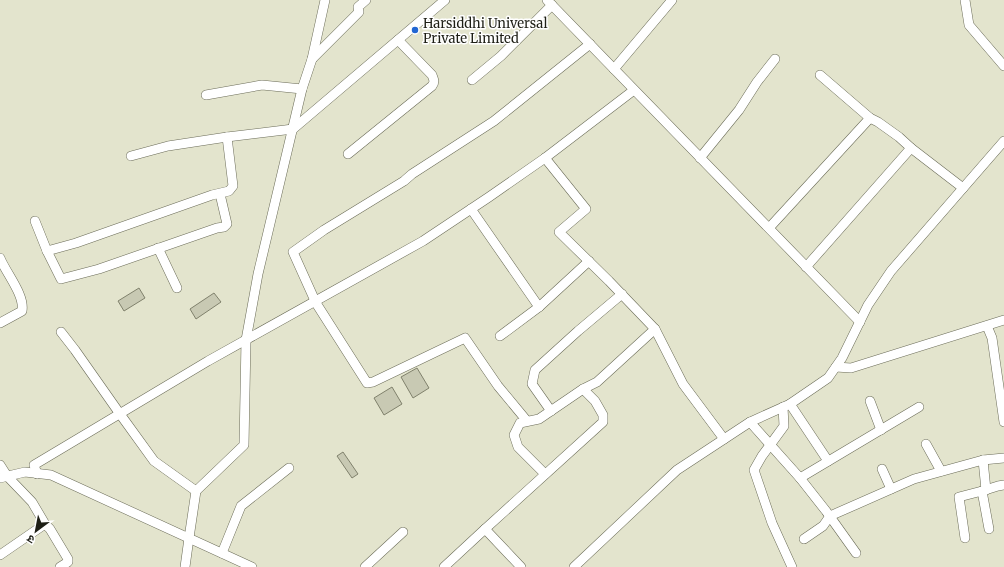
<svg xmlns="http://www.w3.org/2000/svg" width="1004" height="567" viewBox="0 0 1004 567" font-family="Merriweather,'Noto Sans Devanagari',serif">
  <rect width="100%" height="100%" fill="#e3e4cd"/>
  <!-- building -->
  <g fill="#c8c9b3" stroke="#80816c">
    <polygon points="139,288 145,298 124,311 118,301"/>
    <polygon points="214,293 221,302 196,319 190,309"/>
    <polygon points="417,368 429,388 413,398 401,377"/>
    <polygon points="392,387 402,404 384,415 374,398"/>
    <polygon points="343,452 358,474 352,478 337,456"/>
  </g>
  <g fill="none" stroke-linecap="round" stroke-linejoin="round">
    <defs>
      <g id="minor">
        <polyline points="547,0 860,322"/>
        <polyline points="965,0 969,25 1004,66"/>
        <polyline points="312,59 359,12 358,7 366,0"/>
        <polyline points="614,69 672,0"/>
        <polyline points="820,75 870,118 878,122 899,137 911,148 963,188"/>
        <polyline points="472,80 501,56 552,5"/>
        <polyline points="206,95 262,85 302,89"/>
        <path d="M348,154L432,86C435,82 434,80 432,75L398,40"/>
        <polyline points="131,156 168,146 227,137 293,129 445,0"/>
        <polyline points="545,158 586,209 559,232 609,281 655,329 683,384 724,439"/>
        <polyline points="700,158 739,110 757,82 775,59"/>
        <polyline points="471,209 539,307"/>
        <polyline points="35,221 47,251 61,279 99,269 217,228 224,227 227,224 220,194"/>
        <polyline points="769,228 870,118"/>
        <polyline points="158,248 177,288"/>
        <polyline points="47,251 76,243 212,195 229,191 233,186 227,137"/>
        <path d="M0,258C6,273 25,295 22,311L0,323"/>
        <polyline points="806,267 911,148"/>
        <polyline points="987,326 992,338 1004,422"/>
        <polyline points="61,332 75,350 120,414 154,461 196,491"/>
        <polyline points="500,336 539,307 589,261"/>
        <polyline points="836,367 851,368 1004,320"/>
        <polyline points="870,401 881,430"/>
        <polyline points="790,404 828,461"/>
        <polyline points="783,407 784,426 762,456 754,470 772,523 792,567"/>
        <polyline points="551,411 532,384 535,370 578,331 622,294"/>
        <polyline points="527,421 498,386 465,338 373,382 367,383 316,303 293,252 324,230 404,181 412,174 494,121 590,44"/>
        <polyline points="750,422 800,478 919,407"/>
        <polyline points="926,444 941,471"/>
        <polyline points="983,460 986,490"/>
        <polyline points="0,465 7,476 32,502 45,524 50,529 68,559 68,562 60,567"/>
        <polyline points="882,469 891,489"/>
        <polyline points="37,474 34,465 208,361 423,241 489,197 545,158 634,90"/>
        <polyline points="545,474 518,447 514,435 520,423 539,419 583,389 597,382 655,329"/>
        <polyline points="0,478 25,472 51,475 252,567"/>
        <polyline points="800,478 826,511 856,553"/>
        <polyline points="982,491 989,529"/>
        <polyline points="965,538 959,497 982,491 998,486 1004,485"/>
        <polyline points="804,539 823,526 830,516 914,479 983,460 1004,458"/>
        <polyline points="222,553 241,506 289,468"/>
        <polyline points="0,555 45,524"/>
        <polyline points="185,567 189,538 196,491 244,445 246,340 258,274 302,89 312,59 325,0"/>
        <polyline points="365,567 403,532"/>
        <polyline points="444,567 485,529"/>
        <polyline points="521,567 485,529 603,422 603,415 595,401 583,389"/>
        <polyline points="574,567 677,470 750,422 790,404 828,378 842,358 868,305 891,271 1004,141"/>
      </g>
    </defs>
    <!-- minor casing -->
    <use href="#minor" stroke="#6b6c58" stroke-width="10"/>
    <!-- minor -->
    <use href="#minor" stroke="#fff" stroke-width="9"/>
  </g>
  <!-- markers -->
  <circle fill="#2166d2" stroke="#fff" stroke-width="1.5" cx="415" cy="30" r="4"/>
  <g text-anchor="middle" stroke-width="3" stroke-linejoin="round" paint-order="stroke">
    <!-- poi labels -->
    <g font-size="13" fill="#1e1f16" stroke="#fff" text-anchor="start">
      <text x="423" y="28">Harsiddhi Universal<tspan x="423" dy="15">Private Limited</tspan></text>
    </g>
  </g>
  <!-- north arrow -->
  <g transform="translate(36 531) rotate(212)" stroke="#ffffff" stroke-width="3" paint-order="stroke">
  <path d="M0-3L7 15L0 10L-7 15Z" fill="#1e1f16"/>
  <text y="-6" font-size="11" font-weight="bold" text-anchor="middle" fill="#1e1f16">उ</text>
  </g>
</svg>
